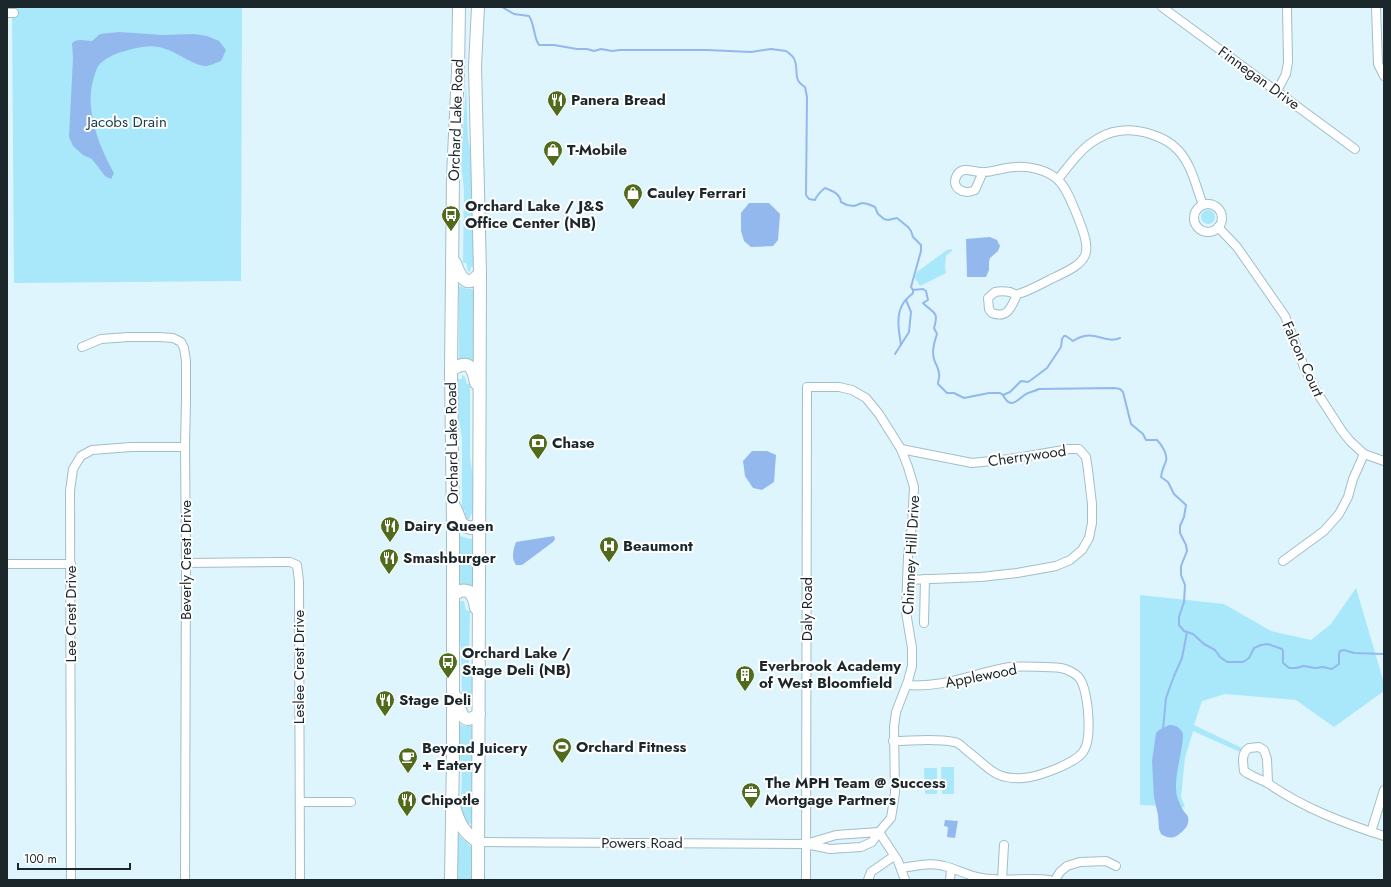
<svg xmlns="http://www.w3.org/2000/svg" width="1391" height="887" viewBox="0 0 1391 887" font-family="Jost,sans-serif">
  <rect width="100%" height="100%" fill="#def5fd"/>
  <!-- green -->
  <g fill="#a9e7fa">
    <polygon points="12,7 242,7 241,281 14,283"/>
    <polygon points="466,84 468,139 473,164 475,267 471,267 470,272 468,271 466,263 463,263 464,190 461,162"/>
    <circle cx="1208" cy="217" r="7"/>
    <polygon points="952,249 952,251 946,256 945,267 946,273 920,286 915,278 917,272 947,250"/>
    <polygon points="459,286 467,289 474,289 474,362 467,359 459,359"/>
    <polygon points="462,375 465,377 467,384 470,384 470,458 474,484 474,514 471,514 470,518 468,520 465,515 465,511 462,510 462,438 458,413 458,379 462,379"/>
    <polygon points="458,535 469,539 474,538 474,587 464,584 458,585"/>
    <polygon points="1356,588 1384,683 1384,691 1334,727 1296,700 1225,694 1202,701 1194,725 1242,748 1240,752 1193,731 1185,758 1181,797 1185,807 1140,805 1140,595 1224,604 1271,631 1311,640 1331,624"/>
    <polygon points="462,601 464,601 466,610 470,611 469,661 474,685 473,702 470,702 468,709 465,704 465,698 462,698 461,649 458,624 458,602"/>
    <polygon points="457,723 464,726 473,726 473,822 469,824 465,822 461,806 462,767 457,742"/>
    <polygon points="941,767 954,767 954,794 942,794"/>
    <polygon points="924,768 937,768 937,794 925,794"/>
    <path d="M457,834C462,837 467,844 473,848V880L457,879Z"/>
  </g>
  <!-- water -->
  <g fill="#92b8ee">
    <path d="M119,32L162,35L194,34L207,36L219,41L226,50L221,61C217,62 210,66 206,66C193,66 174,49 158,47C148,45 135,48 125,51C116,53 105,58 99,65C97,67 96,71 95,74C83,105 98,145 114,173L111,179L105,176L92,159L83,155L73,146L69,137L73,58L72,43C79,38 84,41 92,41L100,34Z"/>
    <polygon points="749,203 769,203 780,214 778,240 773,246 751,247 744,241 741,231 741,213"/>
    <polygon points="990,237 997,240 1000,246 998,251 990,258 989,262 989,270 986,277 967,277 966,239"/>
    <polygon points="752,451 767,451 776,455 774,482 762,490 753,488 745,476 743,461"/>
    <path d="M554,536L555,539L553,542L522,565H516C511,558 513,550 516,542Z"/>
    <path d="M1169,725C1176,725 1180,727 1183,734C1183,751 1175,772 1176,789C1176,796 1179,803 1183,810C1184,812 1187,814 1188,817C1190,825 1184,831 1178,835C1172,839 1167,838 1161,834L1159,829L1158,815L1154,797L1152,761L1156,733L1159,730Z"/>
    <polygon points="945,820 958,821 955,838 947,837 948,827 944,826"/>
  </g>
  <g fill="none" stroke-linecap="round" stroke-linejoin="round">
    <!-- stream -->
    <g stroke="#92b8ee" stroke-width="2">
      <path d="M502,7L514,14L529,16C535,25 533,36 539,45H554L577,49H587L594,51L601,49L612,51L620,50H707L751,52L771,49L786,51C789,53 794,57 795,61C799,72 792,79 805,87L807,97L806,195L809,199L815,200C817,195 820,192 825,188C833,191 840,194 841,202L847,205L854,206L862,203L868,204L875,207L878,214L884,219L888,220L897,218L908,227L911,231L913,237L921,245V251L911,287L913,290L923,289L926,291L928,300L923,303C934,314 939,311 934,328L937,334C934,343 931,353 935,362C937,366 939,370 939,374C940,378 938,380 938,384L947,393H954L964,398L989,393H1000L1003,395L1010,392L1021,381L1028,382L1031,380L1047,368L1061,347L1062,339L1064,336H1066L1073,341C1094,327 1104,345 1120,338"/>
      <path d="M901,345C899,331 895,315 904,302C906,299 910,296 913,293V290"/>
      <polyline points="895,354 909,332 911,312 906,300"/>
      <path d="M1003,395C1011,411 1018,399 1026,394C1030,392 1035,391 1039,389L1114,388L1120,389L1123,392L1131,424L1143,434L1146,440H1157C1161,444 1168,454 1166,461C1164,467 1162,469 1161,477L1168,482L1174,494L1186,505L1184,517L1180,526V533L1186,545L1187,551L1181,566V575L1185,585L1184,602L1179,617V625L1184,631L1193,634L1204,644L1215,650L1220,657L1227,662H1243L1249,658L1254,648L1261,645L1268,644L1282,649L1283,651V663L1289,668H1296L1304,666L1315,668L1323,667L1332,669L1339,664V654L1340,651L1344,650L1354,653L1384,654"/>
      <polyline points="1163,729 1166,698 1174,676 1182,658 1187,632"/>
    </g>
    <defs>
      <g id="street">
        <polyline points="1162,7 1355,149"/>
        <polyline points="1376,7 1378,64 1384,76"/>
        <polyline points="7,13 14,13"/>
        <polyline points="1277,91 1286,74 1288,62 1287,7"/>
        <path d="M983,172L975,190C963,196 950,187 957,175C963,165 974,173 983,172C994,172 1004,167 1016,167C1029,166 1048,170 1058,180C1067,188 1072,204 1077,215C1093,255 1091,261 1051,279C1041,284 1029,291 1018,294C1015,295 1013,293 1010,292C1004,291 1000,291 995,292L988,298L989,309L992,313C1008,319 1011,307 1017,295"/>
        <path d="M1058,179C1068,167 1078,152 1091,143C1098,138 1109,132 1119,131C1138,128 1165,136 1178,150C1192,165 1196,187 1203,205"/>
        <circle cx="1208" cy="218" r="14"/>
        <polyline points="1218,227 1237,247 1285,316 1304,367 1318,394 1342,431 1350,441 1364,454 1384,461"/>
        <polyline points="82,347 101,339 128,337 159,337 173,338 181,342 184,348 186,361 186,401 185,447 186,563 185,880"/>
        <polyline points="901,449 972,463 1010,459 1069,449 1079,449 1086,457 1088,470 1092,504 1092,523 1089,538 1082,550 1070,560 1056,566 1017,573 981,577 907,580"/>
        <polyline points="1283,561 1324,531 1339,514 1348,497 1353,479 1364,454"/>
        <polyline points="186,563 282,562 290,562 297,565 299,581 300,880"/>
        <polyline points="7,564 71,564"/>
        <polyline points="924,623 925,579"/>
        <path d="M893,741C912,741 936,738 954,742C958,742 963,747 966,750C988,766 993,780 1023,778C1038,777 1074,764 1083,752C1093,739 1088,692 1080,679C1077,674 1067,669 1061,668C1051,667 1020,666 1010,667C973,673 946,688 907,685"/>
        <path d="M1268,783L1267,759L1264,750L1259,747L1249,748C1241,753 1243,762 1244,771C1252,777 1261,779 1269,784C1304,808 1343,823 1384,836"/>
        <polyline points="300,802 351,802"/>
        <polyline points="879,832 898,861 905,880"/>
        <polyline points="1371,832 1384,790"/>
        <path d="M479,842L806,844L830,849L861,847L872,842L879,832L891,818L895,793L894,727L896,712L908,681L912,666V648L906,612L908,556L912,525L914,487L908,467L901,449L879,414L866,398L852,390L839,387H807C807,551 806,716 806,880"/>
        <polyline points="809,843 836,835 879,832"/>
        <path d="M901,868C915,866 930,862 944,866C957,869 968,876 982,878C1004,882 1027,877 1049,880"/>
        <polyline points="71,880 70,491 73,469 81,456 92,450 131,447 185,447"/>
        <polyline points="868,880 871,872 894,856"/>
        <polyline points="950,880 951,869"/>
        <polyline points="1002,880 1004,845"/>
        <polyline points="1055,880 1060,872 1067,866 1080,862 1106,861 1116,866"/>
      </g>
      <g id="secondary">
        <polyline points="478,7 475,66 480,273 478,880"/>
        <path d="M455,263C460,277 467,290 480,273"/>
        <path d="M451,370C468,359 473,366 476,383"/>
        <polyline points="455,508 462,525 471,528 480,524"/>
        <path d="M453,595C459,591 463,589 470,592L474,599L476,608"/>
        <path d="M457,698C460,711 462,727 479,714"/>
        <path d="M454,807C459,823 464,834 479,842"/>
        <polyline points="451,880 453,756 453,525 451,370 453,176 458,72 459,7"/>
      </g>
    </defs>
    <!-- street casing -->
    <use href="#street" stroke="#a2bec7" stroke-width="10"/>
    <!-- secondary casing -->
    <use href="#secondary" stroke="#a2bec7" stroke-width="14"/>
    <!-- street -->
    <use href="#street" stroke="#fff" stroke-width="8"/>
    <!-- secondary -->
    <use href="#secondary" stroke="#fff" stroke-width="12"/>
  </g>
  <!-- icons -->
  <defs>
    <symbol id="restaurant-pin" viewBox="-11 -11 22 30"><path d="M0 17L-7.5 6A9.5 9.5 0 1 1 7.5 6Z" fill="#516b1c" stroke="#fff"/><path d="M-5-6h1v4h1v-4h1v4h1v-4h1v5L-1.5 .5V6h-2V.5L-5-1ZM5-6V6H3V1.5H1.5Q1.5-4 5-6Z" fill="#fff"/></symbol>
    <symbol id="shop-pin" viewBox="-11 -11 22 30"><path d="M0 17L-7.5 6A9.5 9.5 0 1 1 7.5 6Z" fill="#516b1c" stroke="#fff"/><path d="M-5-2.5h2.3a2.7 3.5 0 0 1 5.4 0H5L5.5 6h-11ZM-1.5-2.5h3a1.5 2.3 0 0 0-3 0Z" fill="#fff"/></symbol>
    <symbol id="bus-pin" viewBox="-11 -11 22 30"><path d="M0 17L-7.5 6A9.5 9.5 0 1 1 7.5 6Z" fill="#516b1c" stroke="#fff"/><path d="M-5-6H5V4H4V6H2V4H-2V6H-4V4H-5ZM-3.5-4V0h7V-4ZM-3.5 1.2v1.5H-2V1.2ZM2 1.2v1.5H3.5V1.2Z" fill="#fff"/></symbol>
    <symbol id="bank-pin" viewBox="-11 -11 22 30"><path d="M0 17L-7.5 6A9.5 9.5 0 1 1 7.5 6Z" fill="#516b1c" stroke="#fff"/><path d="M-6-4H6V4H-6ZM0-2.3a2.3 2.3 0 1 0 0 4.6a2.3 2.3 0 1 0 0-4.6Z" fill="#fff"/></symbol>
    <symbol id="hospital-pin" viewBox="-11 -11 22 30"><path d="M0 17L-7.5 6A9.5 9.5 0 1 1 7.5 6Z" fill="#516b1c" stroke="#fff"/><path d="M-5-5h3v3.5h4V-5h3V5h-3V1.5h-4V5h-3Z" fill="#fff"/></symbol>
    <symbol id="building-pin" viewBox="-11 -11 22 30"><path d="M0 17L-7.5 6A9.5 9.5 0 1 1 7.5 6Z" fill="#516b1c" stroke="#fff"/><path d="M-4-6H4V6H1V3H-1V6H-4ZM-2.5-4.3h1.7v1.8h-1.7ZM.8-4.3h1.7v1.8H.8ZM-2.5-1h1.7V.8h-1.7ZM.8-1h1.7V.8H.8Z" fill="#fff"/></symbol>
    <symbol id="stadium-pin" viewBox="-11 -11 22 30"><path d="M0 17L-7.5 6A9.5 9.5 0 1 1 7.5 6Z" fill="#516b1c" stroke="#fff"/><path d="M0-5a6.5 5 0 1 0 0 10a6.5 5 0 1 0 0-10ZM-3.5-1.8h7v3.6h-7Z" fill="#fff"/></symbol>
    <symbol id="cafe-pin" viewBox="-11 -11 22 30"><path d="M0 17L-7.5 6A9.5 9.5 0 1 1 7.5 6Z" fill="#516b1c" stroke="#fff"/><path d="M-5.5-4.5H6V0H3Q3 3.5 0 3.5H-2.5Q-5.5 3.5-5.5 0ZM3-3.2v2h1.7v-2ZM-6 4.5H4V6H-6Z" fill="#fff"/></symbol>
    <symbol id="office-pin" viewBox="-11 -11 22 30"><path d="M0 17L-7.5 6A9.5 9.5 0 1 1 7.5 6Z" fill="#516b1c" stroke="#fff"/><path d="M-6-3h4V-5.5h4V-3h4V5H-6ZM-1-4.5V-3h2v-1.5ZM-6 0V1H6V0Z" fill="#fff"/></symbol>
  </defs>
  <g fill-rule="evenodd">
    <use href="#restaurant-pin" x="546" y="89" width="22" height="30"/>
    <use href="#shop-pin" x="542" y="139" width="22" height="30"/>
    <use href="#shop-pin" x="622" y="182" width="22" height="30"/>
    <use href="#bus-pin" x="440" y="204" width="22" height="30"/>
    <use href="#bank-pin" x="527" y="432" width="22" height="30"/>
    <use href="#restaurant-pin" x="379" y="515" width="22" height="30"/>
    <use href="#hospital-pin" x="598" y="535" width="22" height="30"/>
    <use href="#restaurant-pin" x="378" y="547" width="22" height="30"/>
    <use href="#bus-pin" x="437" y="651" width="22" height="30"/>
    <use href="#building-pin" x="734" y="664" width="22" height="30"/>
    <use href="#restaurant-pin" x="374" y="689" width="22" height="30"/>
    <use href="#stadium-pin" x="551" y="736" width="22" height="30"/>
    <use href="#cafe-pin" x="397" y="746" width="22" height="30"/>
    <use href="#office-pin" x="740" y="781" width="22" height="30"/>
    <use href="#restaurant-pin" x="396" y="789" width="22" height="30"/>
  </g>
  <g text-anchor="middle" stroke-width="4" stroke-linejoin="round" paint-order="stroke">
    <!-- street labels -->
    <g font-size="15" fill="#1c272b" stroke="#fff">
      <text transform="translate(1259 78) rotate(36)" y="5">Finnegan Drive</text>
      <text transform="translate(456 120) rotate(-88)" y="5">Orchard Lake Road</text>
      <text transform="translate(1303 359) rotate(66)" y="5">Falcon Court</text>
      <text transform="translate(452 443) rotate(-91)" y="5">Orchard Lake Road</text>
      <text transform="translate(1027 456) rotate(-8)" y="5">Cherrywood</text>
      <text transform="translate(911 555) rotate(-87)" y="5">Chimney Hill Drive</text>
      <text transform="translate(186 560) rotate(-90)" y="5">Beverly Crest Drive</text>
      <text transform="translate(807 609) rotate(-90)" y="5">Daly Road</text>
      <text transform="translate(71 614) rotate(-90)" y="5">Lee Crest Drive</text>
      <text transform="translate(299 667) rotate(-90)" y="5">Leslee Crest Drive</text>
      <text transform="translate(981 676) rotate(-11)" y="5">Applewood</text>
      <text x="642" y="848">Powers Road</text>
    </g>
    <!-- poi labels -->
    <g font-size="15" font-weight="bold" fill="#1c272b" stroke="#fff" text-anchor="start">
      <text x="571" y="105">Panera Bread</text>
      <text x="567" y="155">T-Mobile</text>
      <text x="647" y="198">Cauley Ferrari</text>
      <text x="465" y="211">Orchard Lake / J&amp;S<tspan x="465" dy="17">Office Center (NB)</tspan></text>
      <text x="552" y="448">Chase</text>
      <text x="404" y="531">Dairy Queen</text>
      <text x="623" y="551">Beaumont</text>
      <text x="403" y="563">Smashburger</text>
      <text x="462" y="658">Orchard Lake /<tspan x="462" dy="17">Stage Deli (NB)</tspan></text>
      <text x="759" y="671">Everbrook Academy<tspan x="759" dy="17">of West Bloomfield</tspan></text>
      <text x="399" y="705">Stage Deli</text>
      <text x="576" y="752">Orchard Fitness</text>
      <text x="422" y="753">Beyond Juicery<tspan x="422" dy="17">+ Eatery</tspan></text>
      <text x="765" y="788">The MPH Team @ Success<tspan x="765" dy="17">Mortgage Partners</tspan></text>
      <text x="421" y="805">Chipotle</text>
    </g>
    <!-- park labels -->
    <g font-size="15" fill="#1b414c" stroke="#fff">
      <text x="127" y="127">Jacobs Drain</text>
    </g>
  </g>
  <!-- border -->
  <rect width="1391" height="887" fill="none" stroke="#1c272b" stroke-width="16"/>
  <!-- scale -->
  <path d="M18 863v6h112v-6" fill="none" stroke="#1c272b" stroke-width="2"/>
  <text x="24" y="863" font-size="12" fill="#1c272b" stroke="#ffffff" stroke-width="3" paint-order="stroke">100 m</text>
</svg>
